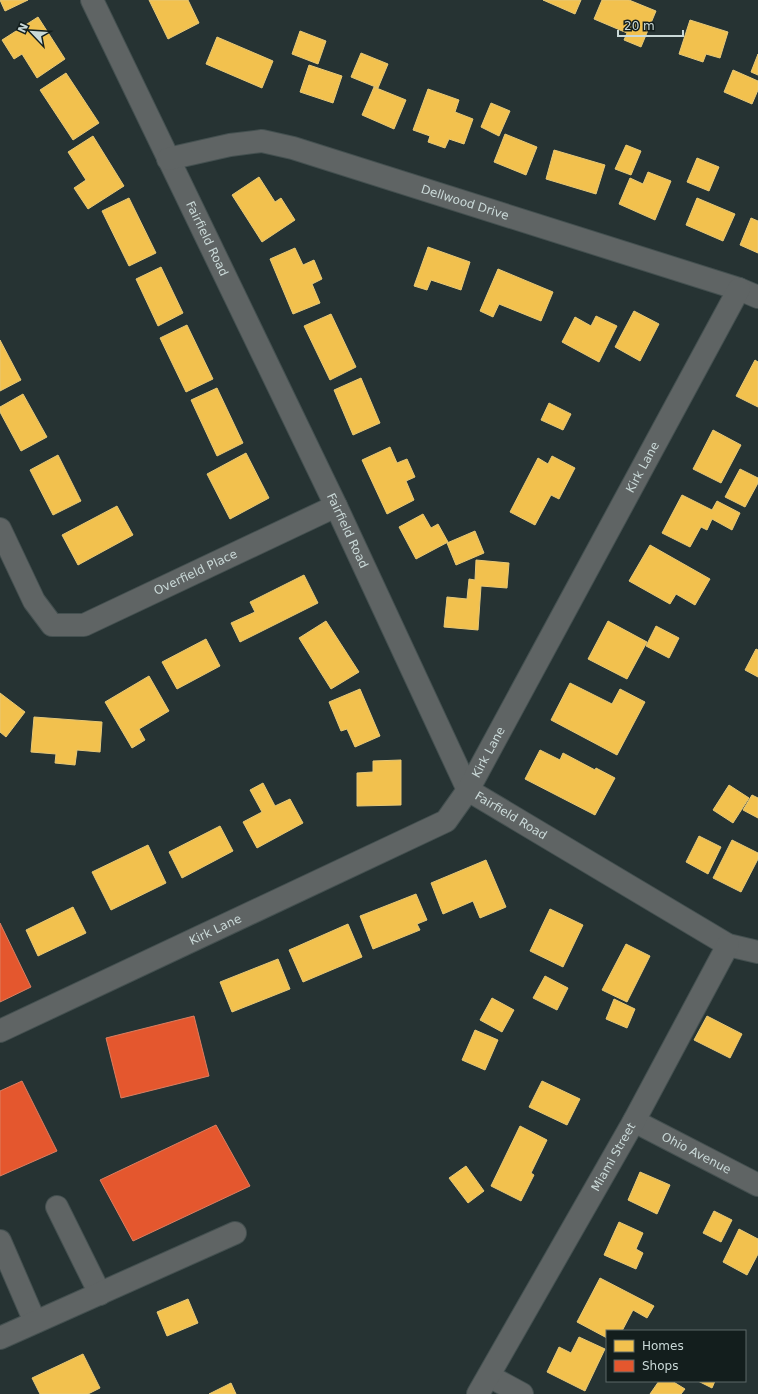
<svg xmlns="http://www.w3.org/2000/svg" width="758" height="1394" viewBox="0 0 758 1394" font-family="'DejaVu Sans',sans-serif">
  <rect width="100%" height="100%" fill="#263333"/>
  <!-- homes -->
  <g fill="#f2c14e" stroke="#e6c877">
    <polygon points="0,0 28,0 5,11"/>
    <polygon points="149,0 188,0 199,23 168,39"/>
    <polygon points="543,0 581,0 575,14"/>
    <polygon points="602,0 629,0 656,11 641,47 624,40 627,33 594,19"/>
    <polygon points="38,17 65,59 37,78 22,54 14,59 2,40"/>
    <polygon points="690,20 728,32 720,58 706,54 703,62 679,54"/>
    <polygon points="300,31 326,41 318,64 292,54"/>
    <polygon points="217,37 273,61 262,88 206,64"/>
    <polygon points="361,53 388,64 378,88 351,77"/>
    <polygon points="758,54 758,75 751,72"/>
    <polygon points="309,65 342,76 333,103 300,92"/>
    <polygon points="733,70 758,81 758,90 752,104 724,92"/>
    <polygon points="66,73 99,123 73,140 40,90"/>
    <polygon points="374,87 406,100 394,129 362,115"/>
    <polygon points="428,89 459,100 455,112 473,119 464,144 449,139 445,148 428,142 430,136 413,130"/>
    <polygon points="491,103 510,111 499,136 481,127"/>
    <polygon points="505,134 537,147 526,175 494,162"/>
    <polygon points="93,136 124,186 88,209 74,188 86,180 68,152"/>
    <polygon points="626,145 641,151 631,175 615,169"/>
    <polygon points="554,150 605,165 596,194 546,179"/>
    <polygon points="697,158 719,167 709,191 687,182"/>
    <polygon points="648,172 671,181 655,220 619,204 630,178 643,184"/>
    <polygon points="259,177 275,202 281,198 295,220 262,242 232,195"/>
    <polygon points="129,198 156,253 129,266 102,211"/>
    <polygon points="697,198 735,214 723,241 686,225"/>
    <polygon points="751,218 758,221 758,253 740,245"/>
    <polygon points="428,247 470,262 461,290 431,280 427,290 414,286"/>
    <polygon points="295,248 303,265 314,260 322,279 312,284 320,303 293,314 270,259"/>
    <polygon points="161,267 183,313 158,326 136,279"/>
    <polygon points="498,269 553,292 541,321 499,304 493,317 480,311"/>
    <polygon points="634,311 659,324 640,361 615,347"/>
    <polygon points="331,314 356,367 330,380 304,326"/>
    <polygon points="596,316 617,326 599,362 562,342 575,317 591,326"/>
    <polygon points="187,325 213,379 186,392 160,338"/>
    <polygon points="0,340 21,380 0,391"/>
    <polygon points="755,360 758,362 758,407 736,396"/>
    <polygon points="361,378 380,423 353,435 334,390"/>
    <polygon points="217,388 243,443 217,456 191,400"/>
    <polygon points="23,394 47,437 21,451 0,412 0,407"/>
    <polygon points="549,403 571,414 563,430 541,420"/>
    <polygon points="713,430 741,445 721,483 693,469"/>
    <polygon points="390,447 397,463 407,459 415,477 406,481 414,500 387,514 362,460"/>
    <polygon points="246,453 269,498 230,519 207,474"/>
    <polygon points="58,455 81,501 53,515 30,470"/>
    <polygon points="552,456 575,468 559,499 551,495 535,525 510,512 538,458 548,464"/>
    <polygon points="740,469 758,478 758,483 745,507 725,497"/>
    <polygon points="682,495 712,510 717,501 740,513 732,530 712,519 707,530 701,527 690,547 662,533"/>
    <polygon points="117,506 133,535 78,565 62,535"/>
    <polygon points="423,514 431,528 438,524 448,542 416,559 399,527"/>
    <polygon points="475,531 484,553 456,565 447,543"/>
    <polygon points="650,545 710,579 695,605 676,594 670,604 629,581"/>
    <polygon points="476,560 509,563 507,588 481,586 478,630 444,627 447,597 467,599 469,579 475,580"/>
    <polygon points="304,575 318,603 240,642 231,623 255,612 250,602"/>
    <polygon points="326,621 359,672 331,689 299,638"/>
    <polygon points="608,621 647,642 627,679 588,659"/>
    <polygon points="656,626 679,638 669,658 646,646"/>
    <polygon points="206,639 220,666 177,689 162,662"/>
    <polygon points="756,649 758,650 758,677 745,670"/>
    <polygon points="149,676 169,711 139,729 145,740 132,748 105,702"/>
    <polygon points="570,683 612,704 620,689 645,702 617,755 551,720"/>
    <polygon points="360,689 380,736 355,747 347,729 341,731 329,702"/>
    <polygon points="0,693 25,712 6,737 0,732"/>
    <polygon points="34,717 102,722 100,752 77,750 75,765 55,763 56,754 31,752"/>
    <polygon points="540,750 560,760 563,753 595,770 596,768 615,778 595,815 525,779"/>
    <polygon points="401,760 401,805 357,806 357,773 373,772 373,761"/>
    <polygon points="263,783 275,806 290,799 303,823 257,848 243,822 262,812 250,790"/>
    <polygon points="729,785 749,798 733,823 713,810"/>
    <polygon points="752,795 758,798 758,818 743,810"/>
    <polygon points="220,826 233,851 182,878 169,852"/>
    <polygon points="699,836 721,847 708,874 686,862"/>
    <polygon points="732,840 758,853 758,859 741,892 713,878"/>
    <polygon points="148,845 166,883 111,910 92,872"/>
    <polygon points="486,860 506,907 480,918 473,901 443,914 431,883"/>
    <polygon points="416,894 427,920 417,924 420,930 373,949 360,916"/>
    <polygon points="73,907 86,933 38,956 26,930"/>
    <polygon points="550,909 583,925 563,967 530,951"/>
    <polygon points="348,924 362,957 303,982 289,950"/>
    <polygon points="626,944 650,956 627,1002 602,990"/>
    <polygon points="278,959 290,989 232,1012 220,982"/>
    <polygon points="545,976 568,988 557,1010 533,998"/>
    <polygon points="492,998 514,1010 502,1032 480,1020"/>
    <polygon points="614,999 635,1009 627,1028 606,1019"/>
    <polygon points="707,1016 742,1034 730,1058 694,1040"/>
    <polygon points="475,1030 498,1040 485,1070 462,1060"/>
    <polygon points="542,1081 580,1099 567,1125 529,1107"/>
    <polygon points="520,1126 547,1140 531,1173 534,1175 521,1201 491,1186"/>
    <polygon points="466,1166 484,1191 468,1203 449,1178"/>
    <polygon points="640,1172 670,1185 657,1214 628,1200"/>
    <polygon points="714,1211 732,1220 721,1242 703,1233"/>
    <polygon points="619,1222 643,1233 636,1249 643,1253 636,1269 604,1255"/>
    <polygon points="739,1229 758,1239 758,1254 747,1275 723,1262"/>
    <polygon points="600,1278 654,1306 647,1318 633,1310 622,1331 607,1331 607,1338 577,1322"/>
    <polygon points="188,1299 198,1323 167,1336 157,1312"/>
    <polygon points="579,1337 605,1349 585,1391 547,1372 559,1347 571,1353"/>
    <polygon points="83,1354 100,1388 88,1394 40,1394 32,1378"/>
    <polygon points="659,1381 672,1381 685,1389 681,1394 650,1394"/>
    <polygon points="698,1381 715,1381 712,1388"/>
    <polygon points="231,1383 236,1394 209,1394"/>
  </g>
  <!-- shops -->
  <g fill="#e4572e" stroke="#dc7e61">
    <polygon points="0,923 31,987 0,1002"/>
    <polygon points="194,1016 209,1076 121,1098 106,1038"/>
    <polygon points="22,1081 57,1151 0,1176 0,1091"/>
    <polygon points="216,1125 250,1186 133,1241 100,1180"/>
  </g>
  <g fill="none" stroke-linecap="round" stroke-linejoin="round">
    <defs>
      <g id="minor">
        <path id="s1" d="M92,0L336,506L468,790L728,945L758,952"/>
        <path id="s2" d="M168,159L230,145L262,141L293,148L739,289L758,297"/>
        <path id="s3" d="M0,529L34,601L52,625H84L336,506"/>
        <path id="s4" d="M0,1031L446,821L468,790L739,289"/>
        <path id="s5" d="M634,1121L758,1185"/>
        <polyline points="57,1207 100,1294"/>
        <polyline points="0,1241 35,1322"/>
        <polyline points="0,1338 235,1233"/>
        <polyline points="489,1376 522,1394"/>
        <path id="s6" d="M478,1394L634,1121L728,945"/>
      </g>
    </defs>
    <!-- minor casing -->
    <use href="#minor" stroke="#445050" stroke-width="24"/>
    <!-- minor -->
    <use href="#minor" stroke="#5f6464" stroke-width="22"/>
  </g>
  <g text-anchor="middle" stroke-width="4" stroke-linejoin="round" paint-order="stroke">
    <!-- street labels -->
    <g font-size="12" fill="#cad9d8" stroke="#131e1d">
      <text dy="4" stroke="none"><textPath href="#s2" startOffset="308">Dellwood Drive</textPath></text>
      <text dy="4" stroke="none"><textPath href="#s1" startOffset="265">Fairfield Road</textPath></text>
      <text dy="4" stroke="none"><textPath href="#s4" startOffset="898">Kirk Lane</textPath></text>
      <text dy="4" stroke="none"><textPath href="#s1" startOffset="589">Fairfield Road</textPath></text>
      <text dy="4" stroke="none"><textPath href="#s3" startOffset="265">Overfield Place</textPath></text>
      <text dy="4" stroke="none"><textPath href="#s4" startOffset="574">Kirk Lane</textPath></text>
      <text dy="4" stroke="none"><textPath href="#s1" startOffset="925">Fairfield Road</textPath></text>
      <text dy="4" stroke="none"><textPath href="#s4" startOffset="238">Kirk Lane</textPath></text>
      <text dy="4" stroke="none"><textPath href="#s5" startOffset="70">Ohio Avenue</textPath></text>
      <text dy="4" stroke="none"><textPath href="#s6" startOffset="273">Miami Street</textPath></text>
    </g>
  </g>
  <!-- legend -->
  <rect x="606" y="1330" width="140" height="52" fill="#131e1d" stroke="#5c6968"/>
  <rect x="614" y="1340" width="20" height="12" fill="#f2c14e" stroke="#5c6968"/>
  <text x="642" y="1350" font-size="12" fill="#cad9d8">Homes</text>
  <rect x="614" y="1360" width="20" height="12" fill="#e4572e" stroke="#5c6968"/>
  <text x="642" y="1370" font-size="12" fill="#cad9d8">Shops</text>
  <!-- north arrow -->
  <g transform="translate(32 32) rotate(295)" stroke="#131e1d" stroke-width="3" paint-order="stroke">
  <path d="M0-3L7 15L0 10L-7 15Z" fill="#cad9d8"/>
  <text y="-6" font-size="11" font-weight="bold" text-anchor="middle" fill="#cad9d8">N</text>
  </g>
  <!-- scale -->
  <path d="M618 30v6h65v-6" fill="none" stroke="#cad9d8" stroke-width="2"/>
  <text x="624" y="30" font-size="12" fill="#cad9d8" stroke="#131e1d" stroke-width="3" paint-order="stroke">20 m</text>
</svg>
